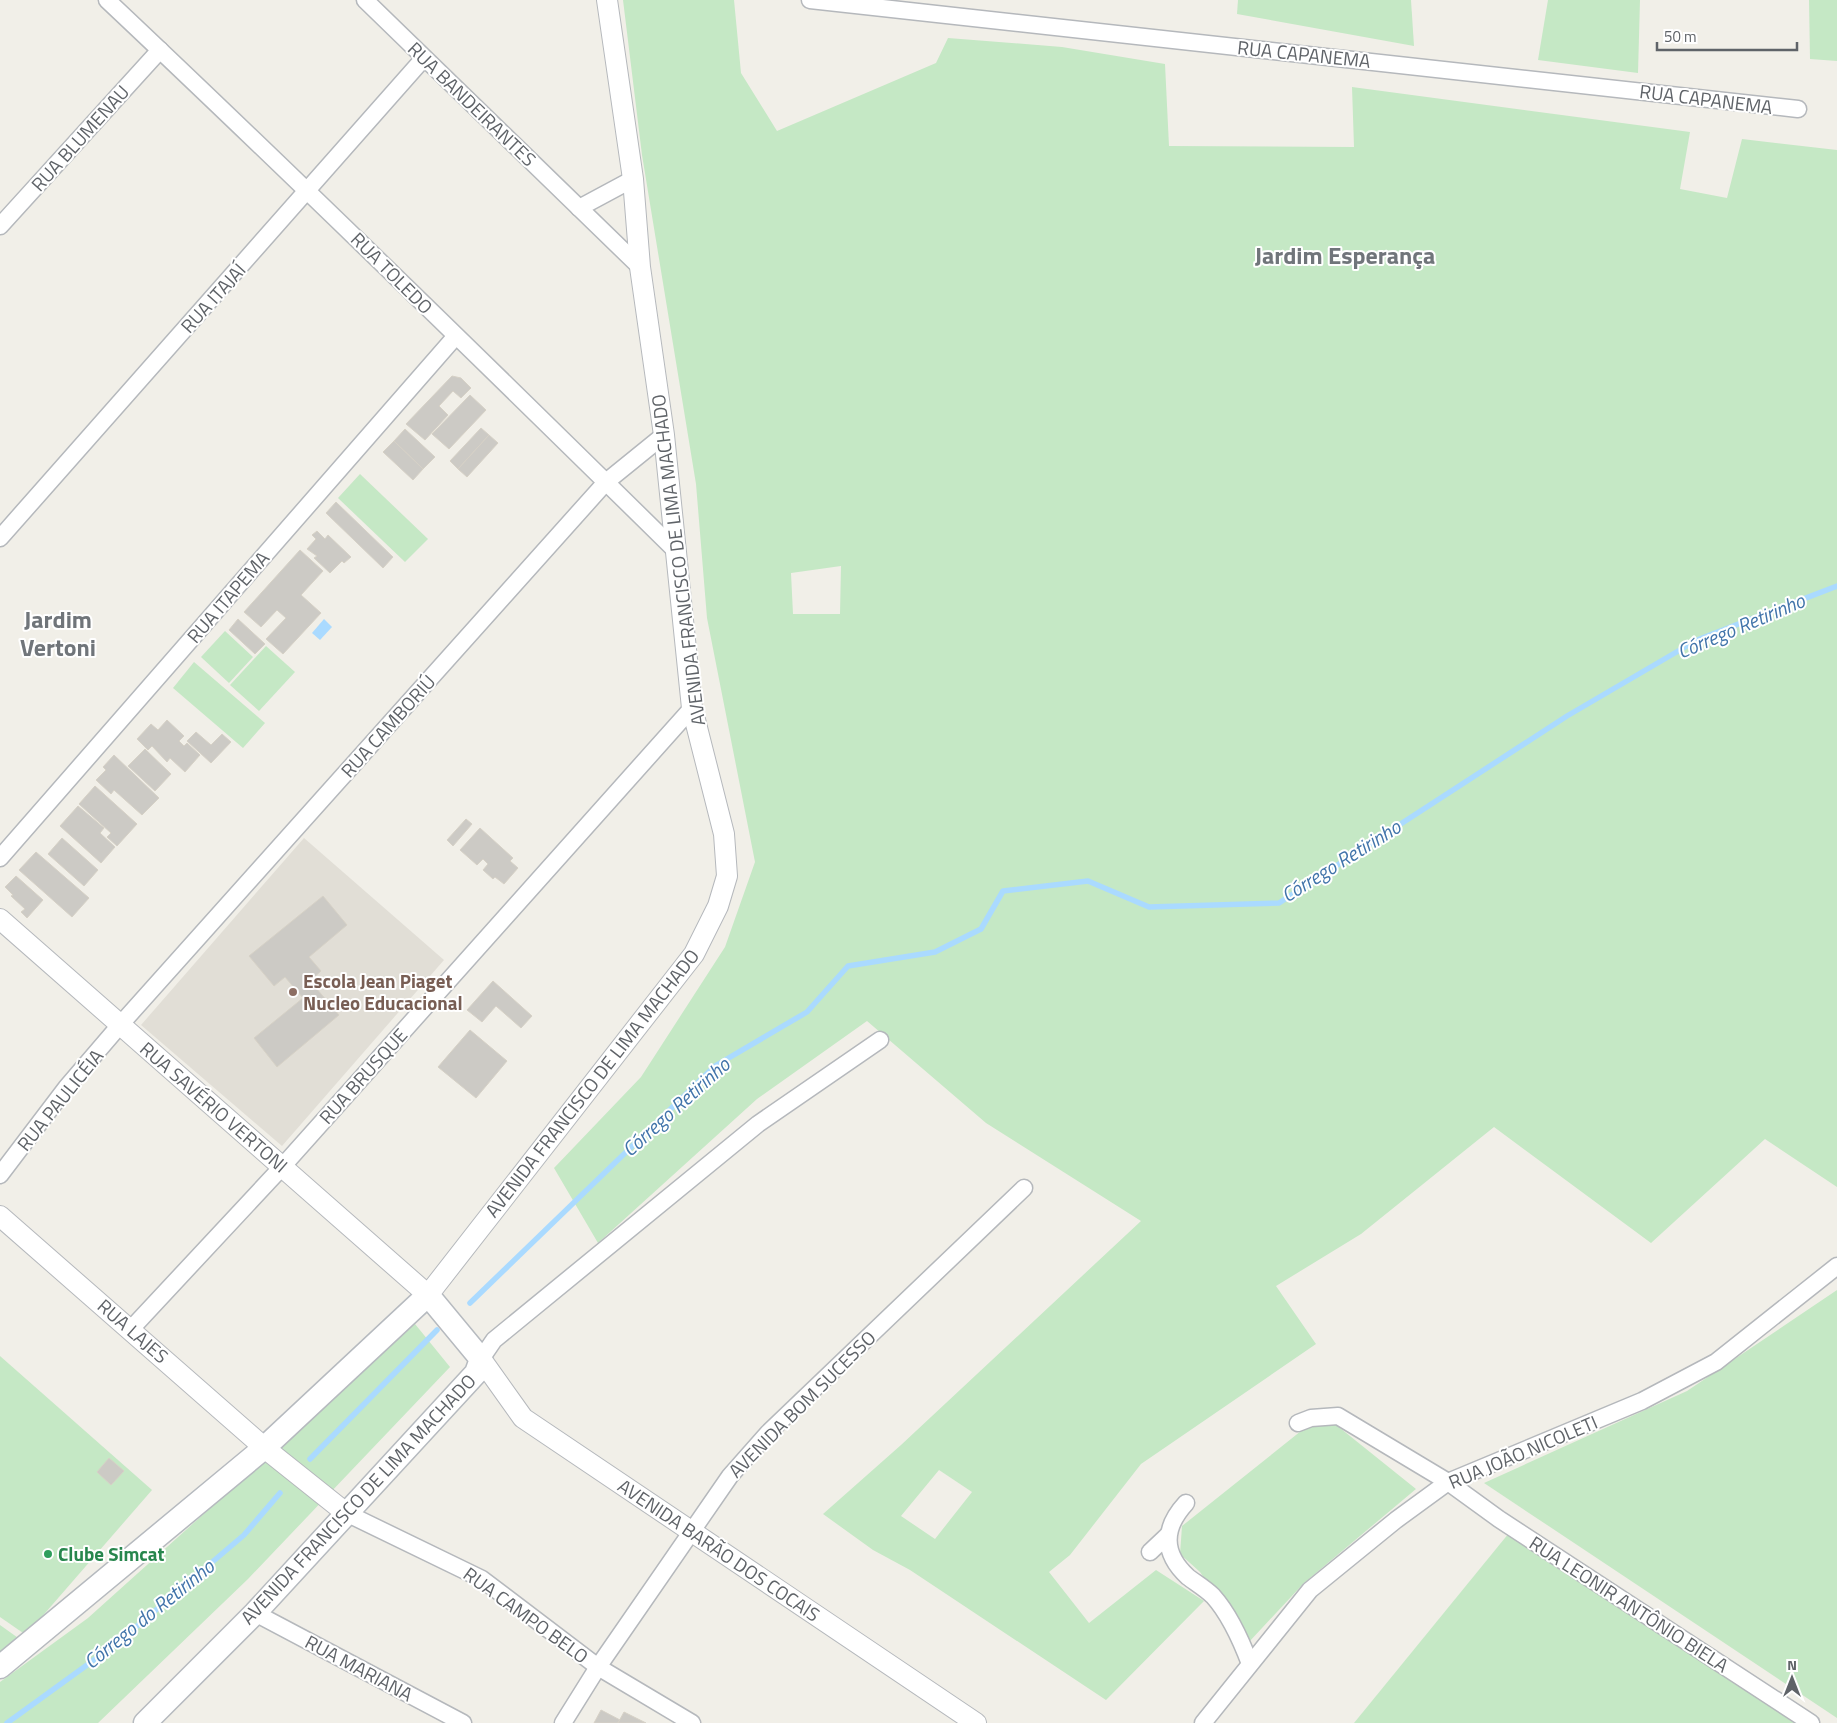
<svg xmlns="http://www.w3.org/2000/svg" width="1837" height="1723" viewBox="0 0 1837 1723" font-family="'Titillium Web',sans-serif">
  <rect width="100%" height="100%" fill="#f1efe8"/>
  <!-- education -->
  <polygon fill="#e1ded6" points="304,838 444,960 282,1146 141,1025"/>
  <!-- green -->
  <g fill="#c5e8c5" fill-rule="evenodd">
    <path d="M623,0H734L741,73L777,131L936,63L948,38L1062,47L1165,64L1169,146L1354,147L1352,87L1690,132L1680,189L1727,198L1742,139L1837,150V1187L1765,1139L1651,1243L1494,1127L1361,1234L1276,1286L1316,1344L1141,1464L1070,1555L1049,1572L1089,1623L1156,1570L1204,1601L1106,1700L910,1570L873,1550L823,1514L901,1445L1141,1221L986,1123L867,1021L757,1099L598,1243L554,1168L641,1077L725,947L755,862L707,618L696,484L642,155ZM841,566L840,614H793L791,573ZM939,1470L972,1492L935,1539L901,1516Z"/>
    <polygon points="1238,0 1411,0 1414,46 1237,14"/>
    <polygon points="1548,0 1640,0 1638,73 1538,60"/>
    <polygon points="1809,0 1837,0 1837,61 1810,59"/>
    <polygon points="360,474 428,539 405,562 338,498"/>
    <polygon points="225,631 253,657 229,683 201,657"/>
    <polygon points="266,646 295,672 259,711 230,685"/>
    <polygon points="194,662 265,723 243,748 173,688"/>
    <polygon points="1837,1290 1837,1718 1484,1483 1687,1391"/>
    <polygon points="415,1324 450,1367 248,1579 98,1723 0,1723 0,1682 88,1618"/>
    <polygon points="0,1356 152,1490 26,1635 0,1617"/>
    <polygon points="1335,1424 1416,1489 1304,1583 1249,1642 1200,1572 1180,1554 1182,1526 1301,1431 1314,1425"/>
    <polygon points="1509,1533 1798,1723 1354,1723"/>
    <polygon points="0,1625 21,1640 0,1657"/>
  </g>
  <!-- water -->
  <polygon fill="#aadaff" points="324,619 332,627 320,640 312,633"/>
  <g fill="none" stroke-linecap="round" stroke-linejoin="round">
    <!-- stream -->
    <g stroke="#aadaff" stroke-width="5.5">
      <polyline points="470,1303 715,1066 807,1012 848,966 935,952 981,929 1003,891 1088,881 1149,907 1279,903 1567,716 1697,640 1837,586"/>
      <polyline points="310,1459 437,1330"/>
      <polyline points="7,1723 116,1644 244,1535 280,1493"/>
    </g>
  </g>
  <!-- building -->
  <g fill="#cccac5" stroke="#d6d1c6">
    <polygon points="452,376 461,378 471,388 461,398 453,391 439,406 448,415 425,440 406,424"/>
    <polygon points="470,395 486,410 449,449 432,434"/>
    <polygon points="481,428 489,435 458,469 450,461"/>
    <polygon points="405,429 435,457 423,469 394,441"/>
    <polygon points="489,435 498,443 467,477 458,469"/>
    <polygon points="394,441 423,469 413,480 383,452"/>
    <polygon points="336,502 393,557 383,568 326,513"/>
    <polygon points="317,531 325,539 328,535 351,557 344,563 342,561 330,573 314,558 317,556 307,549 316,539 312,535"/>
    <polygon points="300,550 323,571 301,595 321,613 283,654 266,639 286,618 277,610 261,627 244,612"/>
    <polygon points="238,619 265,644 255,654 229,630"/>
    <polygon points="167,720 184,736 179,741 184,746 187,743 200,755 185,772 170,758 167,762 152,746 148,750 137,739 151,724 158,730"/>
    <polygon points="196,732 211,745 222,734 231,742 211,763 187,741"/>
    <polygon points="145,749 171,774 155,791 128,766"/>
    <polygon points="114,755 159,798 142,815 114,790 111,794 96,780 106,770 103,767"/>
    <polygon points="95,786 137,824 117,846 107,837 111,833 79,804"/>
    <polygon points="78,806 104,828 100,833 115,847 101,863 60,826"/>
    <polygon points="466,819 472,824 453,846 447,840"/>
    <polygon points="480,828 513,858 510,861 518,868 504,884 495,877 493,879 483,870 488,864 483,859 477,865 460,850"/>
    <polygon points="62,838 98,870 84,886 48,854"/>
    <polygon points="36,852 89,898 72,917 19,870"/>
    <polygon points="16,876 43,900 27,918 21,912 25,909 11,896 13,895 5,887"/>
    <polygon points="323,896 347,925 309,957 321,971 310,981 339,1015 277,1067 254,1038 303,998 285,977 274,986 249,956"/>
    <polygon points="493,981 532,1016 521,1028 496,1006 482,1022 467,1010"/>
    <polygon points="470,1030 507,1061 476,1098 438,1067"/>
    <polygon points="109,1458 124,1471 111,1485 97,1472"/>
    <polygon points="601,1710 620,1720 618,1723 594,1723"/>
    <polygon points="624,1712 646,1723 618,1723"/>
  </g>
  <g fill="none" stroke-linecap="round" stroke-linejoin="round">
    <defs>
      <g id="minor">
        <path d="M107,0C298,180 486,364 674,549"/>
        <polyline points="365,0 640,267"/>
        <polyline points="810,0 1798,109"/>
        <polyline points="579,208 633,179"/>
        <polyline points="0,226 160,50"/>
        <polyline points="0,538 424,58"/>
        <polyline points="0,858 455,337"/>
        <polyline points="0,1175 66,1088 120,1025 606,482 664,435"/>
        <polyline points="131,1329 282,1167 692,708"/>
        <polyline points="481,1359 494,1340 758,1124 880,1040"/>
        <polyline points="1298,1423 1311,1418 1338,1416 1448,1482 1499,1519 1811,1723"/>
        <path d="M1186,1503C1163,1528 1162,1553 1188,1577C1196,1583 1206,1589 1213,1596C1230,1615 1241,1640 1250,1664"/>
        <polyline points="346,1513 482,1579 598,1667 692,1723"/>
        <polyline points="1150,1552 1168,1535"/>
        <polyline points="255,1613 463,1723"/>
        <polyline points="563,1723 598,1667 730,1476 768,1433 1024,1188"/>
        <polyline points="1203,1723 1310,1590 1396,1520 1448,1482 1642,1401 1716,1362 1837,1266"/>
      </g>
      <g id="tertiary">
        <polyline points="0,919 428,1295 694,954 718,906 727,876 724,834 692,708 664,435 640,267 633,179 607,0"/>
        <polyline points="0,1216 267,1450 346,1513"/>
        <polyline points="481,1359 523,1418 976,1723"/>
      </g>
      <polyline id="secondary" points="0,1667 264,1448 428,1295 481,1359 476,1373 255,1613 145,1723"/>
    </defs>
    <!-- minor casing -->
    <use href="#minor" stroke="#b5b8bc" stroke-width="19"/>
    <!-- tertiary casing -->
    <use href="#tertiary" stroke="#b5b8bc" stroke-width="22"/>
    <!-- secondary casing -->
    <use href="#secondary" stroke="#b6babf" stroke-width="25"/>
    <!-- minor -->
    <use href="#minor" stroke="#fff" stroke-width="16"/>
    <!-- tertiary -->
    <use href="#tertiary" stroke="#fff" stroke-width="20"/>
    <!-- secondary -->
    <use href="#secondary" stroke="#fff" stroke-width="22"/>
  </g>
  <!-- markers -->
  <circle fill="#8d6e63" stroke="#fff" stroke-width="2" cx="293" cy="992" r="5"/>
  <circle fill="#2e9e5b" stroke="#fff" stroke-width="2" cx="48" cy="1554" r="5"/>
  <g text-anchor="middle" stroke-width="4" stroke-linejoin="round" paint-order="stroke">
    <!-- street labels -->
    <g font-size="19" fill="#5f6368" stroke="#fff">
      <text transform="translate(1304 54) rotate(6)" y="7">RUA CAPANEMA</text>
      <text transform="translate(1706 99) rotate(7)" y="7">RUA CAPANEMA</text>
      <text transform="translate(472 104) rotate(44)" y="7">RUA BANDEIRANTES</text>
      <text transform="translate(80 138) rotate(-48)" y="7">RUA BLUMENAU</text>
      <text transform="translate(392 273) rotate(45)" y="7">RUA TOLEDO</text>
      <text transform="translate(213 298) rotate(-48)" y="7">RUA ITAJAÍ</text>
      <text transform="translate(678 560) rotate(-97)" y="7">AVENIDA FRANCISCO DE LIMA MACHADO</text>
      <text transform="translate(228 597) rotate(-49)" y="7">RUA ITAPEMA</text>
      <text transform="translate(388 726) rotate(-48)" y="7">RUA CAMBORIÚ</text>
      <text transform="translate(363 1076) rotate(-48)" y="7">RUA BRUSQUE</text>
      <text transform="translate(592 1083) rotate(-52)" y="7">AVENIDA FRANCISCO DE LIMA MACHADO</text>
      <text transform="translate(60 1100) rotate(-51)" y="7">RUA PAULICÉIA</text>
      <text transform="translate(214 1107) rotate(41)" y="7">RUA SAVÉRIO VERTONI</text>
      <text transform="translate(133 1331) rotate(41)" y="7">RUA LAJES</text>
      <text transform="translate(802 1404) rotate(-45)" y="7">AVENIDA BOM SUCESSO</text>
      <text transform="translate(1523 1452) rotate(-23)" y="7">RUA JOÃO NICOLETI</text>
      <text transform="translate(358 1499) rotate(-47)" y="7">AVENIDA FRANCISCO DE LIMA MACHADO</text>
      <text transform="translate(719 1550) rotate(34)" y="7">AVENIDA BARÃO DOS COCAIS</text>
      <text transform="translate(1629 1604) rotate(33)" y="7">RUA LEONIR ANTÔNIO BIELA</text>
      <text transform="translate(526 1615) rotate(36)" y="7">RUA CAMPO BELO</text>
      <text transform="translate(359 1668) rotate(28)" y="7">RUA MARIANA</text>
    </g>
    <!-- education labels -->
    <g font-size="19" font-weight="bold" fill="#785e54" stroke="#fff" text-anchor="start">
      <text x="303" y="988">Escola Jean Piaget<tspan x="303" dy="22">Nucleo Educacional</tspan></text>
    </g>
    <!-- leisure labels -->
    <g font-size="19" font-weight="bold" fill="#27864d" stroke="#fff" text-anchor="start">
      <text x="58" y="1561">Clube Simcat</text>
    </g>
    <!-- water labels -->
    <g font-size="20" font-style="italic" fill="#4174aa" stroke="#fff">
      <text transform="translate(1741 626) rotate(-23)" y="7">Córrego Retirinho</text>
      <text transform="translate(1341 861) rotate(-32)" y="7">Córrego Retirinho</text>
      <text transform="translate(676 1107) rotate(-42)" y="7">Córrego Retirinho</text>
      <text transform="translate(149 1614) rotate(-39)" y="7">Córrego do Retirinho</text>
    </g>
    <!-- district labels -->
    <g font-size="24" font-weight="bold" fill="#70757a" stroke="#fff">
      <text x="1345" y="264">Jardim Esperança</text>
      <text x="58" y="628">Jardim<tspan x="58" dy="28">Vertoni</tspan></text>
    </g>
  </g>
  <!-- north arrow -->
  <g transform="translate(1792 1678)" stroke="#ffffff" stroke-width="4" paint-order="stroke">
  <path d="M0-4L9 19L0 12L-9 19Z" fill="#5f6368"/>
  <text y="-8" font-size="14" font-weight="bold" text-anchor="middle" fill="#5f6368">N</text>
  </g>
  <!-- scale -->
  <path d="M1657 42v8h140v-8" fill="none" stroke="#5f6368" stroke-width="2.5"/>
  <text x="1664" y="42" font-size="15" fill="#5f6368" stroke="#ffffff" stroke-width="4" paint-order="stroke">50 m</text>
</svg>
